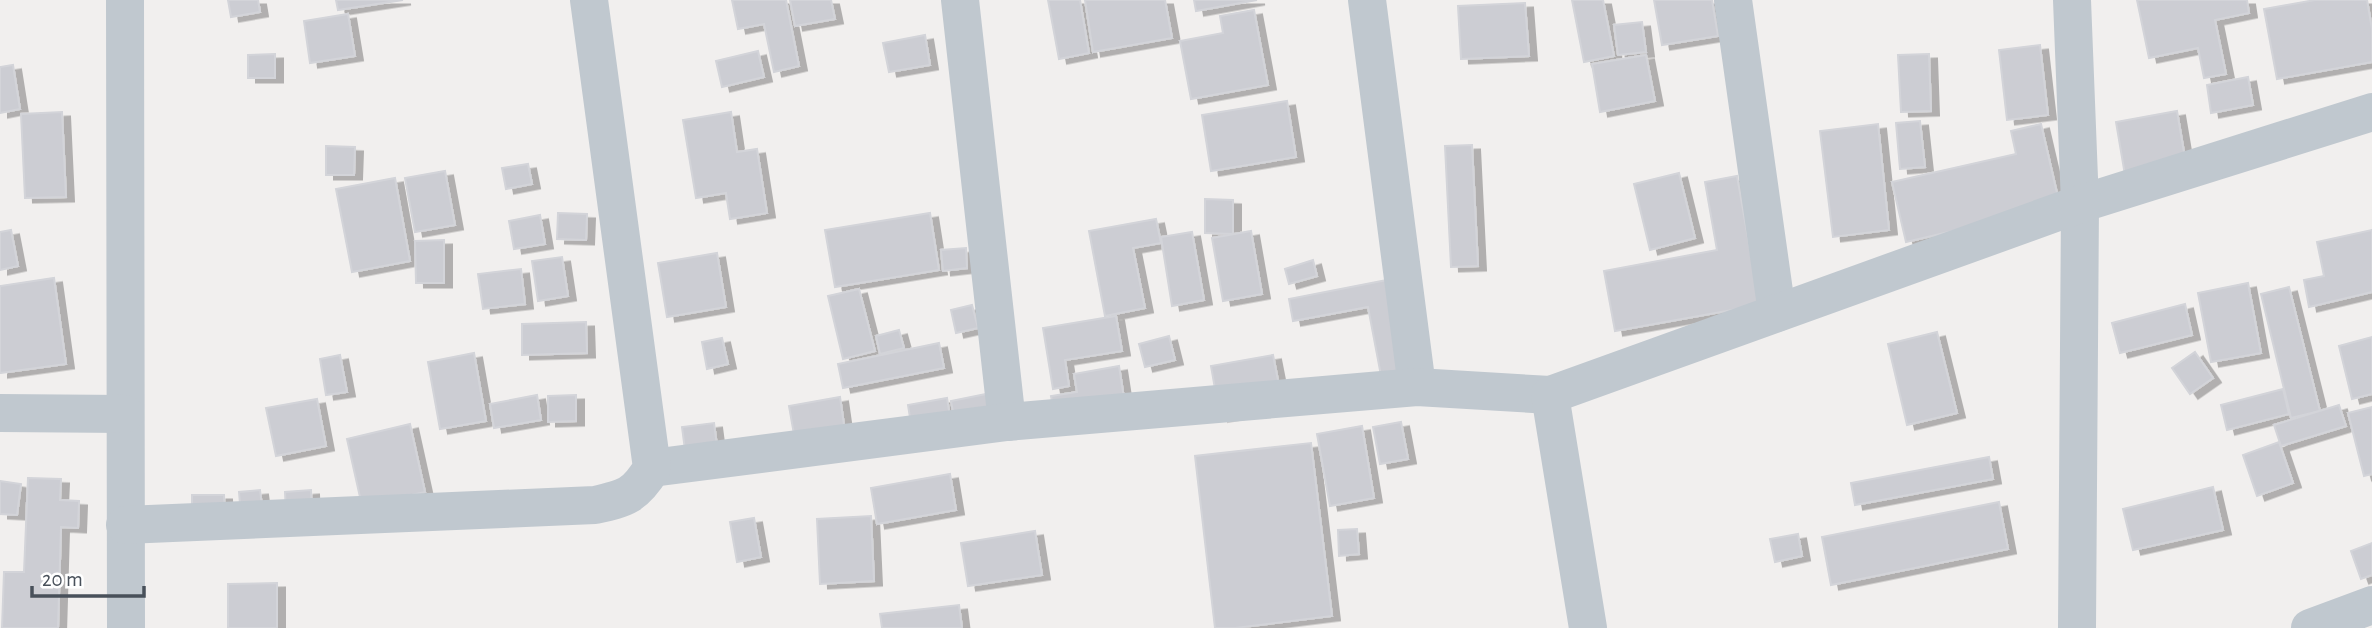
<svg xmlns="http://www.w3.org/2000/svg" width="2372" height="628" viewBox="0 0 2372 628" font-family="'Alegreya Sans',sans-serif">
  <defs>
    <filter id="shadow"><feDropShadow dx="8" dy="4.5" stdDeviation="0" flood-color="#0004"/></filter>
  </defs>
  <rect width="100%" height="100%" fill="#f1efee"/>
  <!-- building -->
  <g fill="#cccdd3" stroke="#d3d4d9" stroke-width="2" filter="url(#shadow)">
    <polygon points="228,0 258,0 260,12 231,17"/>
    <polygon points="336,0 403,0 338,10"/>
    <polygon points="732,0 786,0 799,66 774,72 764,24 738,29"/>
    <polygon points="790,0 831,0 835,19 795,26"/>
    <polygon points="1048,0 1080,0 1089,53 1059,59"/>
    <polygon points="1085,0 1165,0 1172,38 1093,52"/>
    <polygon points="1194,0 1257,0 1196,11"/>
    <polygon points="1572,0 1603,0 1614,56 1584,62"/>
    <polygon points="1654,0 1712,0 1718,36 1662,45"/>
    <polygon points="2137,0 2247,0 2249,13 2215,20 2226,74 2204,78 2198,48 2149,58"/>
    <polygon points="2315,0 2367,0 2372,29 2372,62 2277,79 2264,9"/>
    <polygon points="1525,3 1529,56 1461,59 1458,6"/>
    <polygon points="1254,10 1268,85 1191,99 1180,41 1223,33 1220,16"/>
    <polygon points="348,14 355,56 310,63 304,21"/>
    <polygon points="1642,22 1646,52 1618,55 1614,25"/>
    <polygon points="925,35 930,65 889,72 883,43"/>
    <polygon points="2040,45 2048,115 2007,120 1999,50"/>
    <polygon points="758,51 764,77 722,87 716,61"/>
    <polygon points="275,54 275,78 248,78 248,55"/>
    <polygon points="1929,54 1931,111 1901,112 1898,55"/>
    <polygon points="1646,55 1655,101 1600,112 1592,64"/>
    <polygon points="13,65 20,109 0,113 0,67"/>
    <polygon points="2248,77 2253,105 2211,113 2207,85"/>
    <polygon points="1287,101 1296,157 1211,171 1202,115"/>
    <polygon points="2177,111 2186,164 2125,175 2116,122"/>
    <polygon points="62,112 66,197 25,198 21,114"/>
    <polygon points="731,112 737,152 757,149 767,213 730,219 726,193 696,198 683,120"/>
    <polygon points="1920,121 1925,167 1900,169 1896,123"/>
    <polygon points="1878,124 1889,230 1833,237 1820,131"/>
    <polygon points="2041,124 2060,206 1906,242 1892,182 2016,154 2011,131"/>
    <polygon points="1472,145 1478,266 1451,267 1445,146"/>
    <polygon points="326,146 355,147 354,175 326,175"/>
    <polygon points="528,164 532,184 506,189 502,168"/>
    <polygon points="445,171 455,225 415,232 405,178"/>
    <polygon points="1679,173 1695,238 1650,250 1634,184"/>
    <polygon points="1737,176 1760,305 1615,331 1604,271 1717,250 1705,182"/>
    <polygon points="395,178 410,261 352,272 336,189"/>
    <polygon points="1205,199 1233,200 1233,234 1205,233"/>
    <polygon points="558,213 587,214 586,240 557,239"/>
    <polygon points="930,213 939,270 835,287 825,230"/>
    <polygon points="540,215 545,244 514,249 509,221"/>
    <polygon points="1156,219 1161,243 1133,248 1145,308 1105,316 1089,231"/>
    <polygon points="11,230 18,266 0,270 0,232"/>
    <polygon points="2372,230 2372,292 2309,307 2304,280 2324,276 2317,242"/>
    <polygon points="1251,231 1262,294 1223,301 1212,238"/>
    <polygon points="1192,232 1204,300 1172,306 1161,237"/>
    <polygon points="444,240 444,283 416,283 415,241"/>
    <polygon points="966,248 967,268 943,271 941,250"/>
    <polygon points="717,253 726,307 667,317 658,263"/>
    <polygon points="562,257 568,296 538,301 532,261"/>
    <polygon points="1313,260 1317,276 1289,284 1285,269"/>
    <polygon points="521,269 525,304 483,309 478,274"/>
    <polygon points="54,278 66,364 0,373 0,286"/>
    <polygon points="1387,280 1406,382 1383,386 1368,307 1293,321 1289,299"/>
    <polygon points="2248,283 2261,353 2211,362 2198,293"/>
    <polygon points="2289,287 2320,411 2291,418 2261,294"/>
    <polygon points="859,289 875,351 843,359 828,296"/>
    <polygon points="2185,304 2192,335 2120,353 2112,323"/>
    <polygon points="972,305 978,328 956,333 951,310"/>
    <polygon points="1116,316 1122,351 1065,360 1069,386 1053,389 1043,328"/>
    <polygon points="586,322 587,353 522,355 522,324"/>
    <polygon points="899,330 904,348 880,354 876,336"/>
    <polygon points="1937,332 1957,413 1907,425 1888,344"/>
    <polygon points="1169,336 1175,360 1145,367 1139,344"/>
    <polygon points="2372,337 2372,394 2352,399 2339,346"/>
    <polygon points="722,338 728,364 707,369 702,342"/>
    <polygon points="939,343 944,368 843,388 838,364"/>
    <polygon points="2195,352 2213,378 2190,394 2172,368"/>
    <polygon points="474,353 486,421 440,429 428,362"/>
    <polygon points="340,355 347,392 326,395 320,359"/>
    <polygon points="1273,355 1283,406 1220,417 1211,366"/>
    <polygon points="1119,366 1126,411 1056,423 1051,396 1077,392 1074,374"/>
    <polygon points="2283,389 2289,414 2227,430 2221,405"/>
    <polygon points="991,393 995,415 955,423 951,401"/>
    <polygon points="537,395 541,420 494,428 490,404"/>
    <polygon points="576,395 576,421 548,422 548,396"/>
    <polygon points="840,397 845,432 795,440 789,406"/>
    <polygon points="947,398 951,423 912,430 908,405"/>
    <polygon points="317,399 326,446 276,456 266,408"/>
    <polygon points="2339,405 2346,426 2281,446 2274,425"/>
    <polygon points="2372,407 2372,474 2364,476 2348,413"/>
    <polygon points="1401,422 1408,459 1380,464 1373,427"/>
    <polygon points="714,423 717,446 685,450 682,427"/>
    <polygon points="410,424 425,492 362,506 347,439"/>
    <polygon points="1362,426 1374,498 1330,506 1317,434"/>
    <polygon points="2279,442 2293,483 2257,496 2243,455"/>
    <polygon points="1311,443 1332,616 1235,628 1215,628 1195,456"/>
    <polygon points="1989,457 1993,479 1855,505 1851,483"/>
    <polygon points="950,474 956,510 877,524 871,488"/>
    <polygon points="28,478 61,479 60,500 79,501 78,528 61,527 58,628 2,628 4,572 24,572"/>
    <polygon points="0,481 21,484 17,515 0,514"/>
    <polygon points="2213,487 2223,530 2133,550 2123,509"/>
    <polygon points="260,490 263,514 241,516 239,492"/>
    <polygon points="311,490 312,513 286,514 285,492"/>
    <polygon points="192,495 224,495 225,516 192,517"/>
    <polygon points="1999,502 2008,549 1831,585 1822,537"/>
    <polygon points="871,516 874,581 820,584 817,519"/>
    <polygon points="754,518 761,557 737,562 730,522"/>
    <polygon points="1357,529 1359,554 1339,556 1338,530"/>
    <polygon points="1035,531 1042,575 968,586 961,543"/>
    <polygon points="1798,534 1802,556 1775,562 1770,539"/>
    <polygon points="2372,543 2372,575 2361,579 2351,551"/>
    <polygon points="277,583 277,628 228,628 228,584"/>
    <polygon points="959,605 962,628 882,628 880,614"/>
  </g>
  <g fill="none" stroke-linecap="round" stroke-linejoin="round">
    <!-- minor -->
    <g stroke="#c0c8cf" stroke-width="38">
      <polyline points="125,0 126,628"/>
      <polyline points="960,0 1007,422"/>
      <polyline points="1367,0 1417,387"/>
      <polyline points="1733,0 1777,313"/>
      <polyline points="2072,0 2080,204 2077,628"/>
      <polyline points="0,413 125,414"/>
      <polyline points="652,468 1007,422 1417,387 1550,395"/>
      <path d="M125,525L595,505C626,498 635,496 652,468L589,0"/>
      <polyline points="1588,628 1550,395 2080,204 2372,112"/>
      <polyline points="2310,628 2372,605"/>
    </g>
  </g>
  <!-- scale -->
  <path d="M32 586v10h112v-10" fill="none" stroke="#48505a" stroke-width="3.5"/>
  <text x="42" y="586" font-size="21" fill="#48505a" stroke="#ffffff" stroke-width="5" paint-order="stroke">20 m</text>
</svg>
